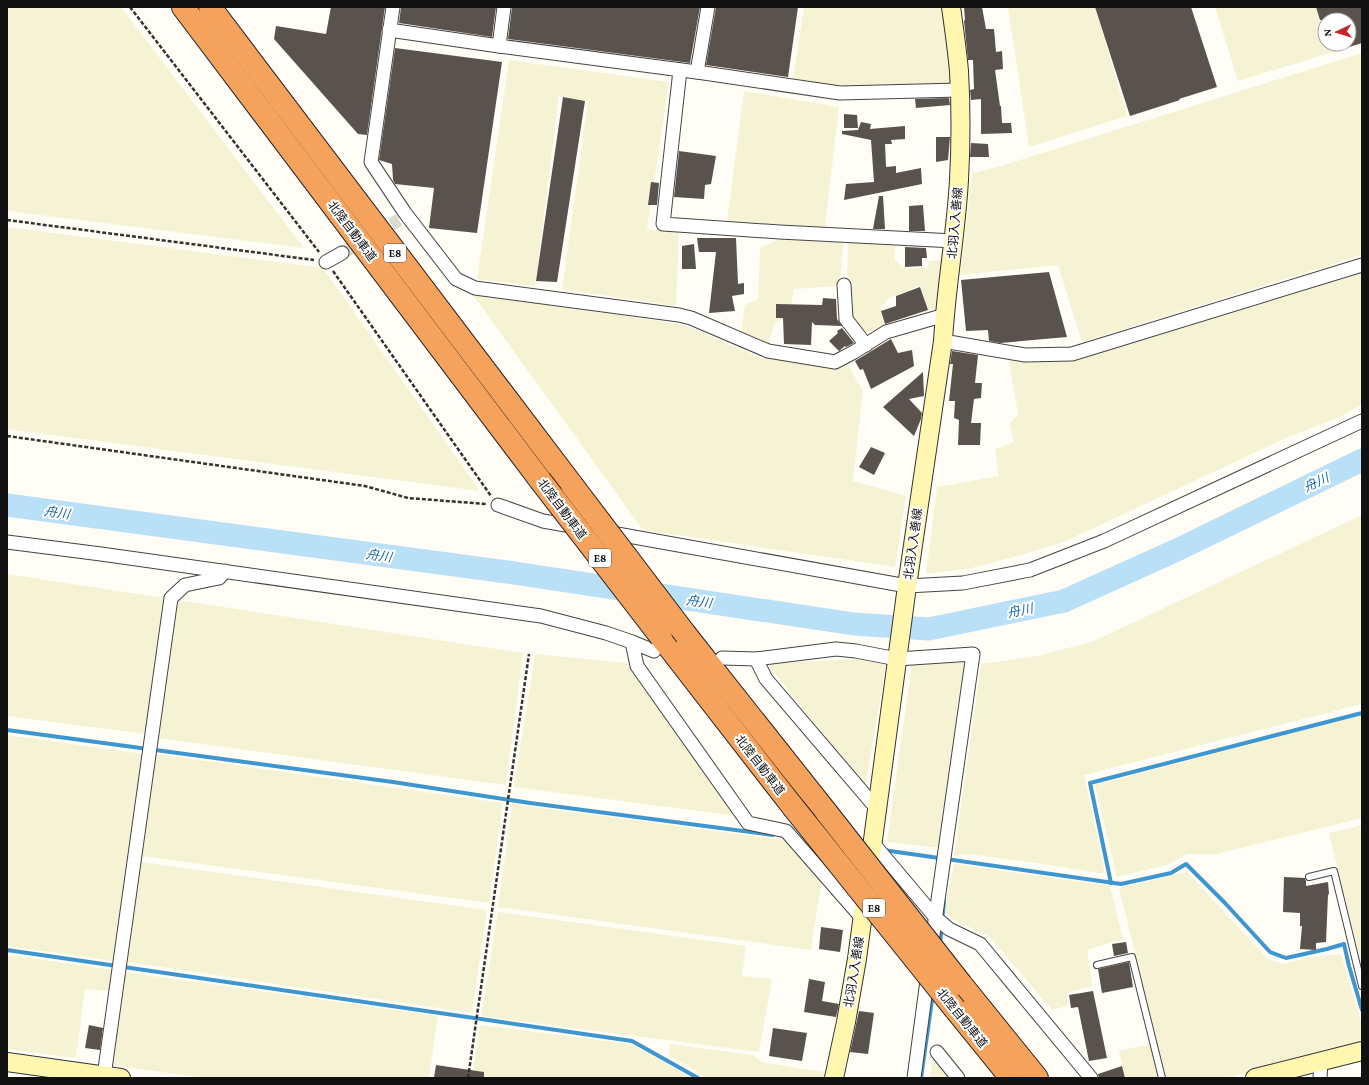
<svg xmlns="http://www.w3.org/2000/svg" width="1369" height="1085" viewBox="0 0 1369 1085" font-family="'Crimson Pro','Noto Sans JP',serif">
  <rect width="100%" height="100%" fill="#fffdf5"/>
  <!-- farmland -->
  <g fill="#f6f3d4" fill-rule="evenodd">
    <polygon points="7,7 121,7 304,248 7,211"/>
    <polygon points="804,7 944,7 952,85 849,87 793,80"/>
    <polygon points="1008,7 1095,7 1127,116 1029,147"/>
    <path d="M1215,7H1362V43L1238,81ZM1325,20H1349V44H1325Z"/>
    <polygon points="1362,53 1362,255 1082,342 1058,265 960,275 972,173 998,167"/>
    <polygon points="509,60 669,82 647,229 679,233 676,306 562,289 588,101 559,96 535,286 477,279"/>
    <polygon points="744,91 839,107 825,227 727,221"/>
    <polygon points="7,227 323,268 480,491 7,429"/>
    <polygon points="785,237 844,240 839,286 794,289 789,317 775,322 768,344 741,332 745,305 758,299 760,248"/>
    <polygon points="848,241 896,243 894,259 902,268 927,268 929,261 947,260 939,309 928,310 920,285 889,298 880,309 884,326 867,333 852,317 847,283"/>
    <polygon points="1362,271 1362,404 1340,417 1288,437 1064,542 1021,555 972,568 926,574 937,487 999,476 995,449 1014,442 1010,424 1018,415 1009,360 1069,361 1144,339"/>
    <polygon points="471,292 685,325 758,357 835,369 849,366 863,392 853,481 906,496 895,567 643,530"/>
    <polygon points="1362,515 1362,704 1084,775 1105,874 1030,862 968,854 954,856 981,664 1038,656 1094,641"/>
    <polygon points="7,574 164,598 145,734 7,716"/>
    <polygon points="177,600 523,653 506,785 157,738"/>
    <polygon points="535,654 626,663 737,816 514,787"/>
    <polygon points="859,659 886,664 865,788 770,667 770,663"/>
    <polygon points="912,663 967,663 940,848 887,842"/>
    <polygon points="1362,715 1362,818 1216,854 1187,854 1167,865 1117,877 1095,785"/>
    <polygon points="7,735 144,754 115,961 7,946"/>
    <polygon points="156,754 503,803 489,903 142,856"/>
    <polygon points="512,804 790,841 822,877 811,950 498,907"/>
    <polygon points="1362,825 1362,969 1329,833"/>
    <polygon points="140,862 487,910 472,1013 127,962"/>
    <polygon points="954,864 1110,886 1123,939 1087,950 1092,986 1068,992 1067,1006 1052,1010 990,937 954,920 944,911"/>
    <polygon points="1187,872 1268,959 1283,964 1307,958 1341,954 1362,1025 1362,1043 1226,1078 1166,1078 1119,888"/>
    <polygon points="498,912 746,946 742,976 772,979 759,1052 481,1016"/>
    <polygon points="7,955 115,970 112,991 85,989 76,1058 7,1049"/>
    <polygon points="125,972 438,1016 429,1078 204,1078 112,1065"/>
    <polygon points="480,1025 630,1044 693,1078 472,1078"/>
    <polygon points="670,1044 753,1055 761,1062 829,1073 828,1078 705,1078 697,1071 669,1056"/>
    <polygon points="1150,1044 1158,1078 1125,1078 1119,1051"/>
    <polygon points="933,1054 952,1078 930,1078"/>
  </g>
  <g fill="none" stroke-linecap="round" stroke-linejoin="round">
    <!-- stream -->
    <g stroke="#3f96cf" stroke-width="4">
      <polyline points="7,730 393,782 530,803 773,835"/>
      <polyline points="883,850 1121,884 1171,873 1186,864 1225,903 1270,952 1286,958 1327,949 1344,944 1349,966 1362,1010"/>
      <polyline points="1111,883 1090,783 1362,713"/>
      <polyline points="940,945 944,900"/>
      <polyline points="7,950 632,1041 698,1078"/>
      <polyline points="921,1078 933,993"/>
    </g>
    <!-- river -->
    <polyline stroke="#b9e0f7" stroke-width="23" points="7,505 507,572 854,624 929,629 1064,601 1179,549 1362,460"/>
  </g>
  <!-- building -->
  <g fill="#5a524d">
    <polygon points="331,7 385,7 367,135 358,134 274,39 276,26 326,34"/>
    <polygon points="401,7 496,7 492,37 399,23"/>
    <polygon points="512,7 700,7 690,63 508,39"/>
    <polygon points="716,7 798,7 788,77 706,65"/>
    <polygon points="964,7 982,7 986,29 994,29 996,52 1002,51 1003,69 995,70 1000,106 1001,106 1002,123 1011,123 1012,133 981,134 981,99 971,100 970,90 974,89 973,60 968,60 964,21 965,20"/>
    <polygon points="1095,7 1191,7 1217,87 1179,99 1180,100 1130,116"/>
    <polygon points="1316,7 1362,7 1362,43 1349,47 1349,20 1320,20"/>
    <polygon points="395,48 502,62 477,233 429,228 434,188 395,184 393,180 392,164 379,160"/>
    <polygon points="563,97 585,101 557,282 536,281"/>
    <polygon points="949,98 950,105 916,108 915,99"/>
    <polygon points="844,114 857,115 858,128 844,128"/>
    <polygon points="861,122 871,124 870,129 905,126 905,139 891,140 892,144 885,144 886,167 896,166 896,173 921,168 922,184 844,200 846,184 874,182 871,140 842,134 842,131 858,130"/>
    <polygon points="936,137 950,137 948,160 936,162"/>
    <polygon points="971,143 988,144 989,157 970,157"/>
    <polygon points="679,151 716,156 711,184 705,185 704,199 674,197"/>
    <polygon points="651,182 659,183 657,205 648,205"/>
    <polygon points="879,196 883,196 885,229 873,229"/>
    <polygon points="923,205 925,231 909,231 909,206"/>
    <polygon points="697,238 736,238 738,284 744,283 744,294 732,296 735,311 709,313 716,252 699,252"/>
    <polygon points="694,244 696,269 682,269 682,246"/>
    <polygon points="905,247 926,248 927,258 922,258 922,266 905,267"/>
    <polygon points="1049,272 1067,337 1000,343 989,341 988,330 966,331 961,280"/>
    <polygon points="920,287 928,310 885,324 881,311 896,306 896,296"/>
    <polygon points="823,298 836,299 837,319 842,326 815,325 812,322 811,345 784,344 783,318 776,318 776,304 822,305"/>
    <polygon points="842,328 854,343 846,347 845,346 839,351 829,341 838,333 837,331"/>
    <polygon points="891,339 898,353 912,350 914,366 871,389 863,369 860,370 855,361"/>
    <polygon points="952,351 978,355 975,383 982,383 981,398 974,399 971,423 981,423 980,445 958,445 959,420 954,418 955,401 949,401 953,364 950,364"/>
    <polygon points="923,372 924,396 909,399 922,413 921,419 914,436 883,407"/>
    <polygon points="871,447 885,453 874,475 859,467"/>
    <polygon points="1284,877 1305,878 1306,881 1306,886 1328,882 1329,894 1328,895 1326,942 1316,943 1316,950 1300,949 1302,926 1300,926 1300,913 1283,912"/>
    <polygon points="821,927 843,930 840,952 819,949"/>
    <polygon points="1126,942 1128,953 1114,956 1112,944"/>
    <polygon points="1129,962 1133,987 1102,993 1098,969"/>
    <polygon points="809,979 825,982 822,1001 839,1004 836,1017 804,1012"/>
    <polygon points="1093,991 1107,1058 1089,1061 1078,1007 1071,1008 1069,995"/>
    <polygon points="859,1011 874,1013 868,1054 850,1052"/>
    <polygon points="89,1025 103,1028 100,1050 85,1048"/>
    <polygon points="773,1028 807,1033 802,1061 769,1056"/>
    <polygon points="436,1065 484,1072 484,1078 434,1078"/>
    <polygon points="1122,1066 1125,1078 1099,1078 1098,1074"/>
  </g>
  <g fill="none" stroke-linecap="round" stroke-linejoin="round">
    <!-- street-tunnel -->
    <polyline stroke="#dbdad3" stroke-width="13" stroke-dasharray="13 6" stroke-linecap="butt" points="342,253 399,220"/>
    <defs>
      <g id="lane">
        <polyline points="1309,877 1334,871 1362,986"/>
        <polyline points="1097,965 1132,957 1162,1078"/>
      </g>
      <g id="street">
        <polyline points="393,7 371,162 405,213 456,279 475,288 679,315 691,318 768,351 835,362 854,352 886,332 945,315"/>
        <polyline points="389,30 499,46 504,7"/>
        <polyline points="499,46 697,72 840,93 959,90"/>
        <polyline points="680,70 663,224 780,232 954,241"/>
        <polyline points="697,72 708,7"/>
        <polyline points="326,262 342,253"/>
        <polyline points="844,285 846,319 866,345"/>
        <polyline points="943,341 1025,355 1072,354 1362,265"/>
        <polyline points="498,505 543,521 577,527"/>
        <polyline points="606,532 907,586 963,583 1030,570 1104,541 1362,421"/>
        <polyline points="7,542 101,554 541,616 606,633 632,642"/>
        <polyline points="654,651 632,642 637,666 748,823 786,831 862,918"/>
        <polyline points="722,658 756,659 836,649 856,651 897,659 973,654 931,949"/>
        <polyline points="756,659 766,679 877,809"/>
        <polyline points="872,842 936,918 949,929 980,944 1091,1078"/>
        <polyline points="937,1052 958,1078"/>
        <polyline points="104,1076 171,598 185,585 219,578 225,571"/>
        <polyline points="914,1078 928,973"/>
        <polyline points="1320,1078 1321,1061"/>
      </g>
      <g id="secondary">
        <polyline points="7,1062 121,1078"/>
        <path d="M834,1078L846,1022L857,959L907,586L943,341C946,287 956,234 959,180C961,144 961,107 959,71C957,49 954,28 951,7"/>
        <polyline points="1255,1078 1362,1051"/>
      </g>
      <g id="highway">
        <polyline points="183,7 540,480"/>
        <polyline points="210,7 572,485"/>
        <polyline points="686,635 827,813"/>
        <polyline points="661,637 793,807"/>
        <polyline points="961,984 1037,1078"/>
        <polyline points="955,1009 1011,1078"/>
      </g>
    </defs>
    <!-- lane casing -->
    <use href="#lane" stroke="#444" stroke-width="8"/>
    <!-- street casing -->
    <use href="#street" stroke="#444" stroke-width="15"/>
    <!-- secondary casing -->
    <use href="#secondary" stroke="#333" stroke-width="20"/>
    <!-- highway casing -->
    <use href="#highway" stroke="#222" stroke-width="24"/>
    <!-- path -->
    <g stroke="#333" stroke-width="2.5" stroke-dasharray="4 2" stroke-linecap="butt">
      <polyline points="130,7 319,252"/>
      <polyline points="7,220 314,260"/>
      <polyline points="333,271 491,496"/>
      <polyline points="7,436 365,486 408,498 486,504"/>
      <polyline points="468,1078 529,654"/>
    </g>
    <!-- lane -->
    <use href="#lane" stroke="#fff" stroke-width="6"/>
    <!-- street -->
    <use href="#street" stroke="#fff" stroke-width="13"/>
    <!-- secondary -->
    <use href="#secondary" stroke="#fff6b0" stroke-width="18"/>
    <!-- highway -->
    <use href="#highway" stroke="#f5a25d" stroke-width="22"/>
    <defs>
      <g id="highway-bridge">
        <polyline points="540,480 661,637"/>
        <polyline points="572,485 686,635"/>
        <polyline points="793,807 955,1009"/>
        <polyline points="827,813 961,984"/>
      </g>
    </defs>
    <!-- highway-bridge casing -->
    <use href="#highway-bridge" stroke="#222" stroke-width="24" stroke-linecap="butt"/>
    <!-- highway-bridge -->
    <use href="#highway-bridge" stroke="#f5a25d" stroke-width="22"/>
  </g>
  <g text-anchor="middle" stroke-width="4" stroke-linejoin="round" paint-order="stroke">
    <!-- shield labels -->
    <g fill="#fff" stroke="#585858" stroke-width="1">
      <rect x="384" y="244" width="22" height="18" rx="3"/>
      <rect x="589" y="549" width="22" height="18" rx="3"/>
      <rect x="863" y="899" width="22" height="18" rx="3"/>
    </g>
    <g font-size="11" font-weight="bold" fill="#111">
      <text x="395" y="257">E8</text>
      <text x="600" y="562">E8</text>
      <text x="874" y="912">E8</text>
    </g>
    <!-- street labels -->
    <g font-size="12" fill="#111" stroke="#fff">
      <text transform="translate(955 223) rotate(-85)" y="4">北羽入入善線</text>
      <text transform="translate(352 231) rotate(53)" y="4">北陸自動車道</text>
      <text transform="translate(562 509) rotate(53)" y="4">北陸自動車道</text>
      <text transform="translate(913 544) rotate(-82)" y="4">北羽入入善線</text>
      <text transform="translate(760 765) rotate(52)" y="4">北陸自動車道</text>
      <text transform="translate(854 972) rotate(-81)" y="4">北羽入入善線</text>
      <text transform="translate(962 1018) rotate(51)" y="4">北陸自動車道</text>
    </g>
    <!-- water labels -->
    <g font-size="13" font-style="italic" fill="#1768a6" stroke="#fff">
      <text transform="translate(1316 482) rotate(-25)" y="5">舟川</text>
      <text transform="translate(57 512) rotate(8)" y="5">舟川</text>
      <text transform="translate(379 555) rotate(8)" y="5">舟川</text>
      <text transform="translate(699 601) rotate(8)" y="5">舟川</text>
      <text transform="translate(1020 610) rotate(-12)" y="5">舟川</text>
    </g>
  </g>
  <!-- border -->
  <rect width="1369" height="1085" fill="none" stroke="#111111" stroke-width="16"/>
  <!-- north arrow -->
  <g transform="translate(1337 32) rotate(266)"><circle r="19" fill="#ffffff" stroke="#a0a0a0"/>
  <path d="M0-3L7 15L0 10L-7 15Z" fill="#c4262e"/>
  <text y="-6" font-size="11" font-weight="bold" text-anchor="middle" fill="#111111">N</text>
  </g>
</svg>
